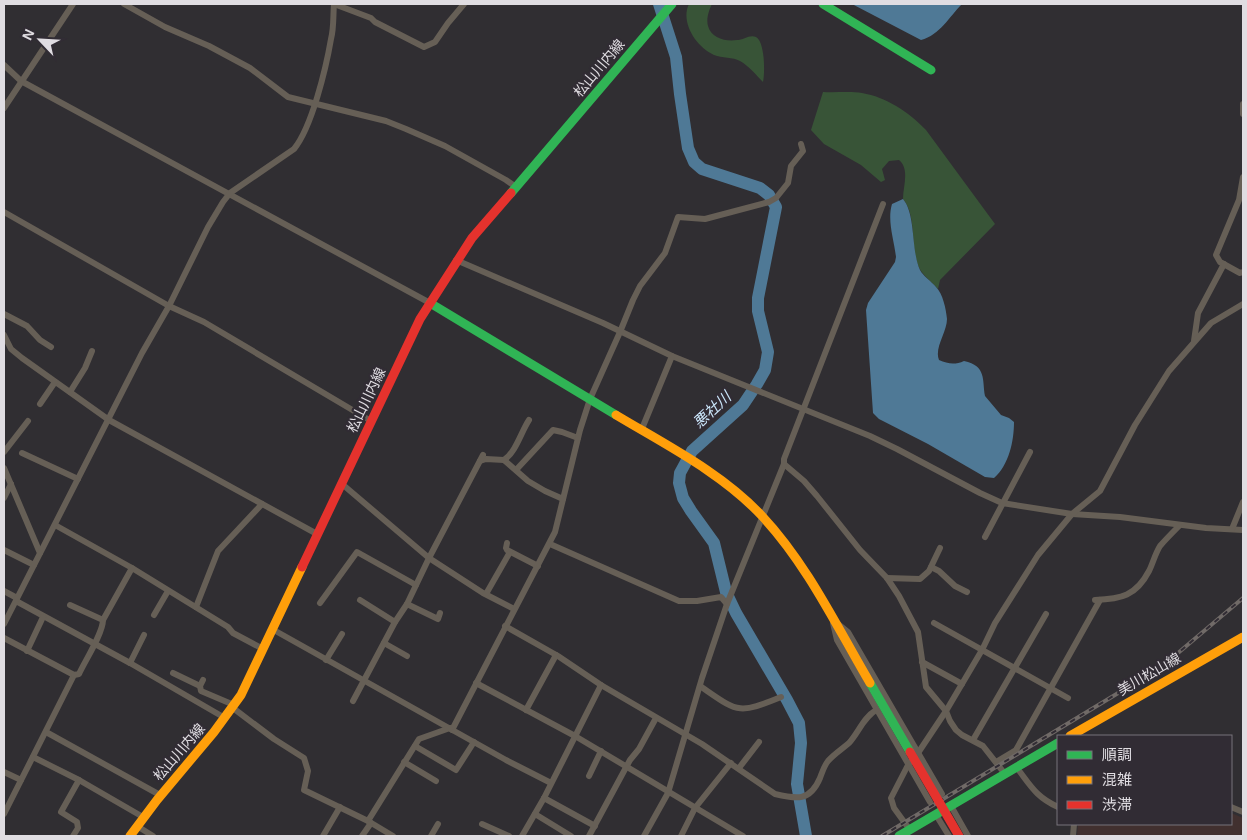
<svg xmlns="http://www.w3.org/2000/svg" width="1247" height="840" viewBox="0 0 1247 840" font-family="Helvetica,'Noto Sans JP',sans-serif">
  <rect width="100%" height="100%" fill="#302e32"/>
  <!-- medical -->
  <polygon fill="#41302f" points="1231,813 1243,818 1243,836 1077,836 1078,824 1231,824"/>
  <!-- green -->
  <g fill="#385437">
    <path d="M689,4H712C709,10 706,19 708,26C711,38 726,42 737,40C743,40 750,34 756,37C765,42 765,73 763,82C756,75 749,66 740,61C733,57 722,58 714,55C696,47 680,22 689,4Z"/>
    <path d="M823,92C835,93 850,91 862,93C886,97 909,112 926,130L995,224L940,280L938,289C933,283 926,278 921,271C909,253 918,216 903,199C903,186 910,169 899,160L889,161L882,169L885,180L881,182L861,165L824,144L811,130Z"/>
  </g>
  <!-- water -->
  <g fill="#4f7996">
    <path d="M852,4H962C949,17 940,35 921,40Z"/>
    <path d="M903,199C916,214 911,251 920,270C923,276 931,281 936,287C943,294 946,309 947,319C947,332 934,348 939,360C948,364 955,365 964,361C987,366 982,380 985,396L1001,415L1009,418L1014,422C1014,441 1009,465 994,478L985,477L928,444L879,419L873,413L866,310L868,303L895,262L896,257C894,239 887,221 892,204Z"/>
  </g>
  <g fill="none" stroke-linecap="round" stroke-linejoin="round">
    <!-- river -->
    <polyline stroke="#4f7996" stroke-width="12" points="659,4 676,57 680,94 688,148 694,162 702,169 760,188 769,195 776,207 758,298 758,311 768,352 765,370 757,384 743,405 692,451 680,473 679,483 683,498 691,511 714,543 726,592 736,613 787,700 799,723 801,743 797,784 806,836"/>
    <!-- street -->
    <g stroke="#665f56" stroke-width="6">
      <polyline points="124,4 165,27 209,46 250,68 288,97 386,121 406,129 445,146 506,180 516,187"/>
      <polyline points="334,4 371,18 375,22 424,47 435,42 448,23 464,4"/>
      <polyline points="4,65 21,81 430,303"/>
      <polyline points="1243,104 1243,114"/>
      <polyline points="4,108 73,4"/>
      <polyline points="1243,177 1239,200 1216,255 1220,262 1240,273 1243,272"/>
      <polyline points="4,212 169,306 204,322 371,421"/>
      <polyline points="456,260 603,323 672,356 870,436 897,449 980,493 1002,503 1072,514 1120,517 1206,528 1243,530"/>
      <polyline points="4,314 27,326 40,340 51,347"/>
      <polyline points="4,335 11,349 22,358 109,420 317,534"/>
      <polyline points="1194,341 1198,313 1224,264"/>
      <polyline points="70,392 85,368 92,351"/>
      <polyline points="40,404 55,382"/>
      <polyline points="641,431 672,356"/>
      <polyline points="4,452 28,421"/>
      <polyline points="22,453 78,479"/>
      <path d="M504,460C516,452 521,432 529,420"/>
      <polyline points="480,461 486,459 504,460 528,481 545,491 563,499"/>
      <polyline points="784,464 804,481 817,496 860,550 887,578 899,596 918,632 926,687 946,711 950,721 956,730 962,735 983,746 1005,774"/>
      <polyline points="4,468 40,553"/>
      <polyline points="516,470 553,430 562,432 578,438"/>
      <polyline points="342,484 429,558 483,593 514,609"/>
      <polyline points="4,498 11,484"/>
      <polyline points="55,525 132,568 228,627 233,633 263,649"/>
      <polyline points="1232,529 1243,502"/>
      <polyline points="985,537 1030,452"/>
      <polyline points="507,543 506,548 507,550 538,566"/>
      <polyline points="550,544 679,601 697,601 721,597 727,604"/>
      <polyline points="4,550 34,565"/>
      <polyline points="931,567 939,571 955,586 967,592"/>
      <polyline points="887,578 920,579 929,571 940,548"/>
      <polyline points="4,591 17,598"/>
      <polyline points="486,594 510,552"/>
      <polyline points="360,600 395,622"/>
      <path d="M1095,600C1121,599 1136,596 1149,571C1153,563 1155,554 1160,546C1166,539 1173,532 1179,526"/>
      <polyline points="16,601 130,663 225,718"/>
      <polyline points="320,603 357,552 416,585"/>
      <polyline points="407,604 438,619 440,613"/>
      <polyline points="70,605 103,620"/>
      <polyline points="196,607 218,551 262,504"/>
      <polyline points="154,615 168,591"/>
      <polyline points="833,623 837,640 930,802"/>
      <polyline points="837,623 848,632 942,794"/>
      <polyline points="934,623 1068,698"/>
      <path d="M4,624L142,353L169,306L208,227L223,202L230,193L294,149C312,127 326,68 331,39C334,28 333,15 334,4"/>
      <path d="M505,626L558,656L601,685L702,744L775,794C796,799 810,802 820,778C822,773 824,766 828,761C834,754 842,749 849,743C859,732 863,718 876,710"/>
      <polyline points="272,629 506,760 551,783"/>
      <polyline points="4,638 74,675 4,814"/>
      <polyline points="384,643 407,656"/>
      <polyline points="27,651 43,617"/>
      <polyline points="326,660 342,634"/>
      <polyline points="922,662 962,684"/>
      <polyline points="130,663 144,635"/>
      <polyline points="173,673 200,686"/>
      <path d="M74,675L79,674C85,661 103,633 103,620L132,568"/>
      <polyline points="203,680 200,686 201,691 234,705"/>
      <polyline points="476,683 575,736 743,836"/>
      <path d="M700,686C738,712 737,715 781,697"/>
      <polyline points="353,701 395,622 407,604 429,558 483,455"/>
      <polyline points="233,708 274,739 304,758 308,771 304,790 368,821 393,836"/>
      <polyline points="526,710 556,655"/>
      <polyline points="452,730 555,532 580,430 590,399 620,332 633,300 640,286 665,253 678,217 705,219 769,202 776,198 788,183 791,166 803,151 801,144"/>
      <polyline points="46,732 160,795"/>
      <polyline points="973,740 1046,614"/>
      <polyline points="415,746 456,770 474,742"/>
      <polyline points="33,757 79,780 61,812 77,822 78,828 73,836"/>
      <polyline points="404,762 436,781"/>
      <polyline points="996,762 1016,750 1100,600"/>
      <polyline points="739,768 759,742"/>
      <path d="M1017,768C1031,786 1036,797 1058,807"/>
      <polyline points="4,772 21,780"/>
      <polyline points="589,776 601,751"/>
      <polyline points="79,780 143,817"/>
      <polyline points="544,798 595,826"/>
      <polyline points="951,806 968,836"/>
      <polyline points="1231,807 1243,812"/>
      <polyline points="535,814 571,836"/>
      <polyline points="936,815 949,836"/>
      <polyline points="368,821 419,739 450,728"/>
      <polyline points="482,824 509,836"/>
      <polyline points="137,826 153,836"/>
      <polyline points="910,830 894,808 891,798 908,765 918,753 946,711 982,650 995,623 1038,555 1072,514 1100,491 1135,425 1169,371 1211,323 1243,304"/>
      <polyline points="323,836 340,807"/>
      <polyline points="362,836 371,823"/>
      <polyline points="431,836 438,824"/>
      <polyline points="522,836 544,798 601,685"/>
      <polyline points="589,836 630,760 639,749 656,718"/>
      <polyline points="644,836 668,793 702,678 727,604 784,464 784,459 883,204"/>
      <polyline points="681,836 695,808 731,763"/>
      <polyline points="1073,836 1074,824"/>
    </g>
    <!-- fast -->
    <g stroke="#30b455" stroke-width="9">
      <polyline points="823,4 931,70"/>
      <polyline points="511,193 672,4"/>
      <polyline points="430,303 616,415"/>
      <polyline points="870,683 910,752"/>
      <polyline points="899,836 1058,743"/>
    </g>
    <!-- slow -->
    <g stroke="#ff9f0a" stroke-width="9">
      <path d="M616,415C666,445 722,473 762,516C807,564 837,627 870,683"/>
      <polyline points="1070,736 1243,637"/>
      <polyline points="130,836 157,800 214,732 241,695 302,567"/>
    </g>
    <!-- jam -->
    <polyline stroke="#e5322d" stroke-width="9" points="302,567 420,319 472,238 511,193"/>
    <defs>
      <polyline id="rail" points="882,836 1143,678 1178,653 1243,598"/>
    </defs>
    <!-- rail casing -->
    <use href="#rail" stroke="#706a67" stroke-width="4"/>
    <!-- rail -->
    <use href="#rail" stroke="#312c34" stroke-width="2" stroke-dasharray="5.5" stroke-linecap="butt"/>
    <!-- jam-bridge -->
    <polyline stroke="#e5322d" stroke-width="9" points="910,752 959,836"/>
  </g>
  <g text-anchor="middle" stroke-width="4.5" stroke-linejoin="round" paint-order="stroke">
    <!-- street labels -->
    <g font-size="14" fill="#e0dde2" stroke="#312c34">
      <text transform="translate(599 68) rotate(-50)" y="5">松山川内線</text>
      <text transform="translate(366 400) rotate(-64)" y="5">松山川内線</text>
      <text transform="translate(1149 674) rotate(-30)" y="5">美川松山線</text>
      <text transform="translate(179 752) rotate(-49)" y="5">松山川内線</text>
    </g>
    <!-- water labels -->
    <g font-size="15" font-style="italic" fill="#cbe7fb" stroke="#312c34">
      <text transform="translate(712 410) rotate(-43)" y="5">悪社川</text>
    </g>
  </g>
  <!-- border -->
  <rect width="1247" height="840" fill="none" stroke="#e0dde2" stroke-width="10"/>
  <!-- legend -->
  <rect x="1057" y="735" width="175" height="90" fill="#312c34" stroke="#77737a"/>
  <rect x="1067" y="751" width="25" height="8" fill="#30b455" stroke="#77737a"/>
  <text x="1102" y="760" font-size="15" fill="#e0dde2">順調</text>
  <rect x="1067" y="776" width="25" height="8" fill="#ff9f0a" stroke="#77737a"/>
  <text x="1102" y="785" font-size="15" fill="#e0dde2">混雑</text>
  <rect x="1067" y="801" width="25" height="8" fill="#e5322d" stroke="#77737a"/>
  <text x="1102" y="810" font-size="15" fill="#e0dde2">渋滞</text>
  <!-- north arrow -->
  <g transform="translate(40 40) rotate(295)" stroke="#312c34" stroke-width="4" paint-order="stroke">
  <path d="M0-4L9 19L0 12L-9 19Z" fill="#e0dde2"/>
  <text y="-8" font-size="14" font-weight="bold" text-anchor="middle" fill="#e0dde2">N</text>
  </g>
</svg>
